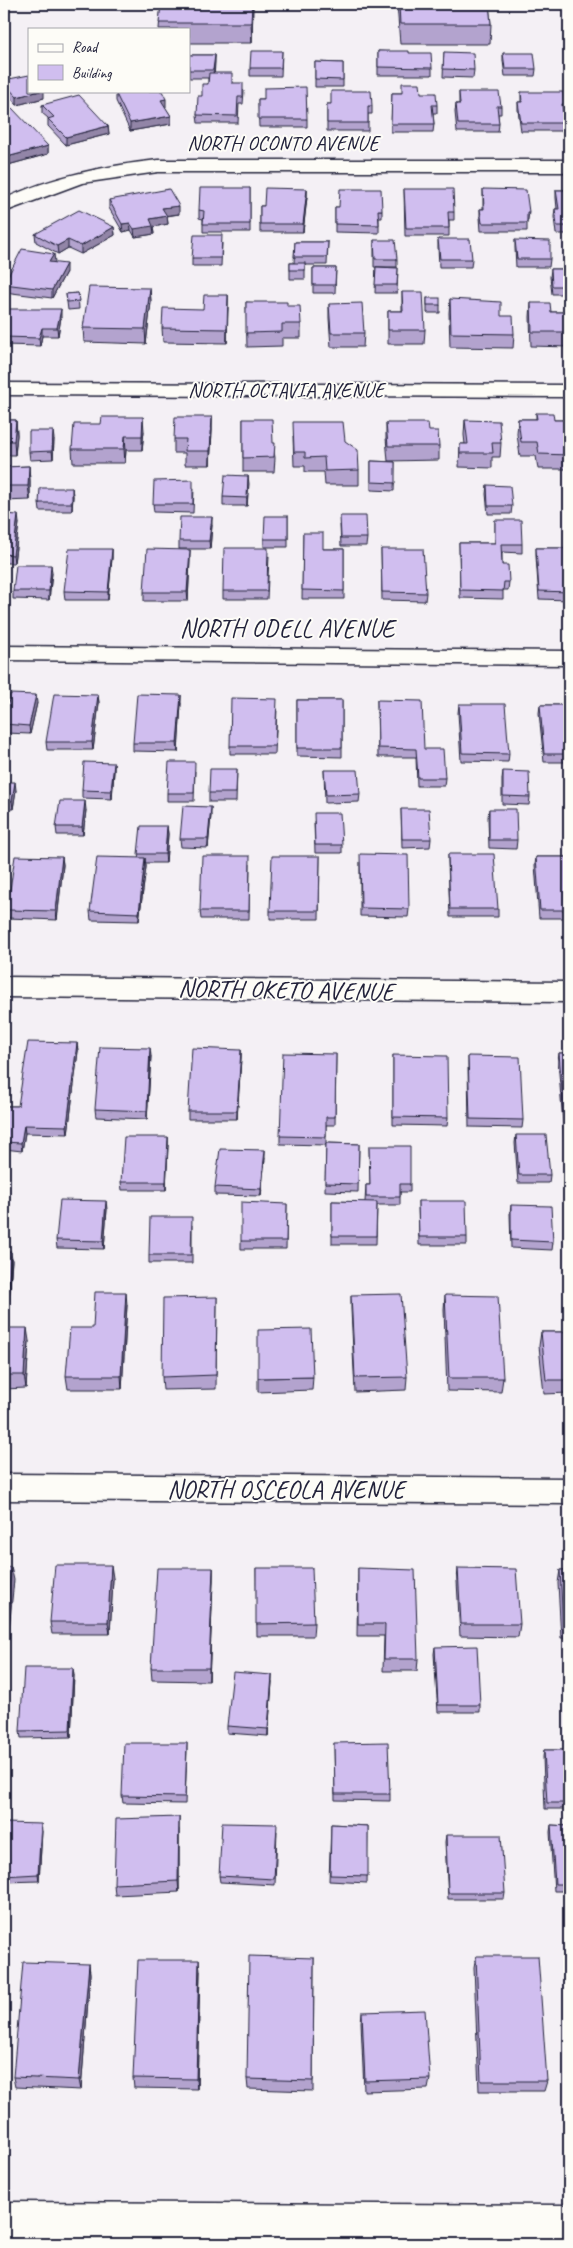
<svg xmlns="http://www.w3.org/2000/svg" width="573" height="2248" viewBox="0 0 573 2248" font-family="Caveat,sans-serif">
  <rect width="100%" height="100%" fill="#f4f0f5"/>
  <filter id="ink" filterUnits="userSpaceOnUse"><feTurbulence type="fractalNoise" baseFrequency=".02" numOctaves="2"/><feDisplacementMap in="SourceGraphic" scale="10" xChannelSelector="R" yChannelSelector="G"/><feConvolveMatrix kernelMatrix="1 2 1 2 8 2 1 2 1" color-interpolation-filters="sRGB"/></filter>
  <g filter="url(#ink)">
    <g fill="none" stroke-linecap="round" stroke-linejoin="round">
      <defs>
        <g id="street">
          <path d="M158,160H569V172H158L82,183L4,212V199C53,176 104,166 158,160Z"/>
          <polygon points="4,383 569,385 569,397 4,395"/>
          <polygon points="4,646 569,651 569,665 4,660"/>
          <polygon points="4,977 569,982 569,1002 4,997"/>
          <polygon points="4,1474 569,1478 569,1504 4,1500"/>
          <polygon points="4,2202 569,2205 569,2243 4,2240"/>
        </g>
      </defs>
      <!-- street casing -->
      <use href="#street" stroke="#22223b" stroke-width="3"/>
      <!-- street -->
      <use href="#street" fill="#fdfcf7" fill-rule="evenodd"/>
    </g>
    <!-- wall -->
    <g fill="#b3a3ce" stroke="#22223b">
      <polygon points="161,4 253,4 252,43 189,43 189,29 159,29"/>
      <polygon points="397,4 489,4 491,24 490,44 400,44"/>
      <polygon points="282,51 281,76 250,76 250,68"/>
      <polygon points="378,51 409,53 432,68 432,75 378,75"/>
      <polygon points="444,52 474,70 473,78 443,77"/>
      <polygon points="503,53 536,69 535,76 505,76 503,61"/>
      <polygon points="189,55 215,55 214,73 232,83 244,91 243,104 239,104 238,123 198,123 197,115 202,96 208,84 208,78 189,78"/>
      <polygon points="315,62 343,63 343,87 315,87"/>
      <polygon points="568,62 569,62 569,83 567,70"/>
      <polygon points="4,80 44,98 17,105 4,90"/>
      <polygon points="459,92 501,106 501,114 498,114 499,124 498,132 457,132 455,112 456,104 459,104"/>
      <polygon points="521,92 565,104 565,112 563,112 564,123 564,131 521,131 518,110 518,102 521,102"/>
      <polygon points="392,93 421,93 437,105 437,113 433,113 434,124 433,132 391,132"/>
      <polygon points="116,94 166,107 165,107 171,116 171,124 130,131 116,101"/>
      <polygon points="258,99 264,99 307,119 307,127 259,127"/>
      <polygon points="327,104 372,106 372,114 368,114 368,131 327,131"/>
      <polygon points="42,105 108,126 109,134 66,145 48,126 48,118 42,113"/>
      <polygon points="4,110 48,146 48,154 8,165 4,160"/>
      <polygon points="250,188 250,232 203,232 203,219 199,218 199,210"/>
      <polygon points="307,189 307,197 303,232 260,232 260,206 264,206"/>
      <polygon points="404,189 454,212 454,220 449,220 449,236 405,236"/>
      <polygon points="483,189 529,212 528,220 527,220 527,231 481,231 480,217 480,209 483,209"/>
      <polygon points="556,190 569,190 569,234 556,234 554,217 555,209 557,209 556,198"/>
      <polygon points="109,200 179,214 167,216 168,224 153,227 154,234 135,237 131,230 123,232 109,208"/>
      <polygon points="335,207 382,210 382,218 379,218 379,233 335,232"/>
      <polygon points="114,227 115,235 81,254 68,248 58,254 36,242 35,234"/>
      <polygon points="438,239 472,259 471,267 439,267 438,247"/>
      <polygon points="374,240 397,259 397,267 374,267"/>
      <polygon points="515,240 550,259 549,267 516,267 515,248"/>
      <polygon points="295,242 328,242 327,265 305,265 305,279 290,279 290,263 294,263"/>
      <polygon points="222,243 221,266 192,266 192,258"/>
      <polygon points="55,262 54,263 66,272 52,298 4,292 4,282"/>
      <polygon points="376,267 398,268 397,293 375,293"/>
      <polygon points="313,268 336,268 335,293 313,293"/>
      <polygon points="551,269 569,269 569,294 552,294 550,277"/>
      <polygon points="150,288 151,302 146,344 84,342 83,328"/>
      <polygon points="402,292 425,330 424,344 388,344 388,311 402,311"/>
      <polygon points="78,293 79,309 68,310 66,294"/>
      <polygon points="228,295 227,343 163,342 162,328 203,309"/>
      <polygon points="427,298 440,305 440,313 427,313"/>
      <polygon points="450,299 501,316 514,334 513,348 450,347 449,313"/>
      <polygon points="246,302 287,306 301,324 301,338 282,338 282,346 247,347"/>
      <polygon points="531,303 551,312 569,312 569,347 531,346 530,317"/>
      <polygon points="329,304 364,333 363,347 331,347 329,318"/>
      <polygon points="4,309 61,317 58,336 42,336 40,346 4,345"/>
      <polygon points="536,413 554,420 569,420 569,469 538,469 536,456 520,456 517,434 518,419 536,419"/>
      <polygon points="212,417 212,431 210,465 185,465 185,453 174,453 174,439"/>
      <polygon points="243,419 273,443 275,458 274,472 243,472"/>
      <polygon points="4,420 16,420 17,435 15,455 4,455"/>
      <polygon points="465,420 501,443 500,457 492,457 492,468 459,467 460,444 465,444 464,435"/>
      <polygon points="386,423 429,431 439,446 439,460 388,461 386,438"/>
      <polygon points="144,431 142,450 126,450 125,463 73,463 72,449"/>
      <polygon points="293,436 345,441 359,470 359,485 325,485 324,472 305,472 305,466 294,466"/>
      <polygon points="54,439 53,459 30,460 29,452"/>
      <polygon points="371,461 395,462 394,491 371,490"/>
      <polygon points="29,466 30,481 30,500 4,501 4,467"/>
      <polygon points="248,476 247,506 223,506 223,497"/>
      <polygon points="487,485 512,506 511,514 488,514 486,494"/>
      <polygon points="72,488 73,496 72,511 40,511 39,503"/>
      <polygon points="194,488 193,513 154,512 153,504"/>
      <polygon points="4,514 19,523 14,563 4,563"/>
      <polygon points="288,516 288,547 264,547 264,539"/>
      <polygon points="495,520 522,544 522,553 502,552 502,565 509,582 508,590 503,590 503,599 460,598 459,543 495,543"/>
      <polygon points="212,525 210,549 179,549 179,541"/>
      <polygon points="340,525 367,538 366,546 341,546"/>
      <polygon points="303,533 323,549 344,549 344,599 302,599"/>
      <polygon points="536,548 569,548 569,600 539,599 536,556"/>
      <polygon points="112,549 112,558 108,600 65,600 64,591"/>
      <polygon points="381,549 426,593 425,601 382,600"/>
      <polygon points="269,556 267,599 223,599 223,591"/>
      <polygon points="190,559 188,601 144,601 144,592"/>
      <polygon points="52,573 49,600 13,599 13,591"/>
      <polygon points="98,695 99,703 93,750 47,750 46,742"/>
      <polygon points="297,700 342,700 342,757 297,756"/>
      <polygon points="377,700 424,749 445,778 444,786 417,786 416,757 378,757"/>
      <polygon points="37,703 30,734 5,733 4,724"/>
      <polygon points="181,703 178,752 133,751 133,743"/>
      <polygon points="459,704 509,754 508,762 461,761 458,713"/>
      <polygon points="540,705 569,705 569,762 544,762 539,713"/>
      <polygon points="277,708 275,754 230,754 230,746"/>
      <polygon points="114,763 114,771 112,799 82,798 82,790"/>
      <polygon points="237,769 236,802 209,802 209,793"/>
      <polygon points="324,770 360,794 359,802 325,803"/>
      <polygon points="195,771 194,801 167,801 167,793"/>
      <polygon points="503,771 530,797 529,805 502,804 502,779"/>
      <polygon points="4,782 16,790 13,809 8,809 9,816 5,839 4,839"/>
      <polygon points="401,809 431,839 430,847 402,848"/>
      <polygon points="489,809 517,840 516,849 489,848 488,817"/>
      <polygon points="86,810 83,835 57,835 56,827"/>
      <polygon points="211,815 208,848 181,847 180,839"/>
      <polygon points="314,821 342,845 342,853 315,853"/>
      <polygon points="167,826 168,834 166,863 146,863 146,867 139,921 91,920 90,911 139,858 138,854"/>
      <polygon points="448,854 498,909 498,917 450,917 448,862"/>
      <polygon points="320,856 319,919 270,919 270,911"/>
      <polygon points="62,857 63,865 57,920 8,918 7,910"/>
      <polygon points="536,857 569,857 569,918 539,918 535,865"/>
      <polygon points="360,862 409,909 408,917 360,916"/>
      <polygon points="250,864 249,919 201,919 200,911"/>
      <polygon points="77,1043 78,1051 68,1134 25,1133 22,1151 4,1149 4,1106 18,1106"/>
      <polygon points="241,1050 241,1058 237,1119 188,1119 188,1111"/>
      <polygon points="559,1053 569,1053 569,1148 565,1148 558,1061"/>
      <polygon points="336,1054 335,1125 326,1125 326,1145 280,1144 280,1136"/>
      <polygon points="393,1055 448,1118 447,1126 393,1125"/>
      <polygon points="151,1056 147,1119 96,1117 95,1109"/>
      <polygon points="468,1056 523,1120 522,1128 469,1127 468,1064"/>
      <polygon points="516,1135 550,1175 549,1183 518,1183 515,1143"/>
      <polygon points="168,1137 168,1145 166,1190 122,1190 121,1182"/>
      <polygon points="326,1143 359,1144 358,1192 325,1191"/>
      <polygon points="369,1146 410,1184 410,1192 400,1192 400,1205 377,1205 376,1244 332,1244 332,1201 365,1202 366,1185 370,1185"/>
      <polygon points="265,1158 261,1196 215,1195 215,1187"/>
      <polygon points="418,1201 467,1237 467,1245 419,1245"/>
      <polygon points="287,1204 286,1249 241,1249 241,1241"/>
      <polygon points="511,1205 553,1242 552,1250 511,1248 510,1213"/>
      <polygon points="107,1209 104,1249 57,1248 56,1240"/>
      <polygon points="192,1225 192,1263 149,1263 149,1255"/>
      <polygon points="4,1252 12,1260 9,1301 4,1301"/>
      <polygon points="351,1295 407,1377 406,1390 355,1392 351,1309"/>
      <polygon points="445,1295 503,1378 501,1392 447,1391 444,1309"/>
      <polygon points="217,1297 216,1389 163,1390 162,1377"/>
      <polygon points="127,1305 122,1389 68,1389 66,1376"/>
      <polygon points="4,1328 29,1341 26,1388 4,1389"/>
      <polygon points="541,1332 569,1332 569,1393 544,1394 539,1346"/>
      <polygon points="313,1377 312,1390 258,1392 258,1378"/>
      <polygon points="213,1568 213,1581 209,1681 152,1680 151,1668"/>
      <polygon points="256,1568 314,1623 313,1636 257,1636"/>
      <polygon points="358,1568 418,1659 417,1671 383,1671 384,1636 357,1636"/>
      <polygon points="458,1568 520,1624 518,1637 460,1636 457,1581"/>
      <polygon points="560,1570 569,1570 569,1638 561,1638 558,1583"/>
      <polygon points="113,1578 110,1634 52,1634 50,1622"/>
      <polygon points="435,1647 480,1705 480,1712 438,1712 434,1654"/>
      <polygon points="74,1675 71,1737 21,1738 20,1731"/>
      <polygon points="272,1682 268,1736 227,1733 227,1726"/>
      <polygon points="187,1743 187,1750 185,1804 123,1803 122,1796"/>
      <polygon points="334,1743 390,1794 390,1801 335,1800"/>
      <polygon points="544,1750 569,1750 569,1809 545,1809 543,1757"/>
      <polygon points="331,1824 368,1826 367,1883 329,1881"/>
      <polygon points="551,1825 569,1826 569,1891 554,1891 550,1832"/>
      <polygon points="179,1829 179,1892 115,1895 114,1884"/>
      <polygon points="42,1831 39,1881 4,1882 4,1847"/>
      <polygon points="277,1831 275,1885 220,1882 219,1876"/>
      <polygon points="446,1835 505,1893 504,1899 448,1899 445,1842"/>
      <polygon points="476,1956 547,2081 544,2091 479,2091 474,1967"/>
      <polygon points="314,1958 313,2091 248,2089 247,2079"/>
      <polygon points="89,1964 90,1974 81,2090 15,2087 13,2077"/>
      <polygon points="200,1971 197,2089 134,2088 133,2078"/>
      <polygon points="362,2012 430,2079 428,2089 364,2091 361,2022"/>
    </g>
    <!-- shaded-wall -->
    <g fill="#9285a7" stroke="#22223b">
      <polygon points="4,4 8,4 4,33"/>
      <polygon points="252,4 253,4 252,43 251,23"/>
      <polygon points="215,55 215,63 214,78 213,70"/>
      <polygon points="40,91 44,91 44,98 17,105 17,97"/>
      <polygon points="166,99 166,107 161,108 161,100"/>
      <polygon points="171,116 171,124 130,131 130,123"/>
      <polygon points="108,126 109,134 66,145 66,137"/>
      <polygon points="48,146 48,154 8,165 7,157"/>
      <polygon points="307,189 307,197 303,232 303,224"/>
      <polygon points="179,206 179,214 163,216 162,208"/>
      <polygon points="167,216 168,224 153,227 154,234 135,237 134,229 150,219"/>
      <polygon points="130,223 131,230 123,232 122,224"/>
      <polygon points="114,227 115,235 81,254 81,246"/>
      <polygon points="68,240 68,248 58,254 57,246"/>
      <polygon points="54,254 55,262 50,270 49,262"/>
      <polygon points="66,264 66,272 52,298 52,290"/>
      <polygon points="150,288 151,302 146,344 145,329"/>
      <polygon points="228,295 228,309 227,343 227,329"/>
      <polygon points="61,309 61,317 58,336 57,328"/>
      <polygon points="42,328 42,336 40,346 39,338"/>
      <polygon points="143,417 144,431 142,450 142,436"/>
      <polygon points="212,417 212,431 210,465 210,451"/>
      <polygon points="16,420 17,435 15,455 14,441"/>
      <polygon points="53,431 54,439 53,459 52,451"/>
      <polygon points="125,436 126,450 125,463 124,449"/>
      <polygon points="29,466 30,481 30,500 28,486"/>
      <polygon points="248,476 249,484 247,506 247,498"/>
      <polygon points="72,488 73,496 72,511"/>
      <polygon points="18,515 19,523 14,563 13,555"/>
      <polygon points="212,517 212,525 210,549 209,541"/>
      <polygon points="112,549 112,558 108,600 108,592"/>
      <polygon points="190,550 190,559 188,601 187,592"/>
      <polygon points="51,565 52,573 49,600 49,591"/>
      <polygon points="36,695 37,703 30,734 29,726"/>
      <polygon points="98,695 99,703 93,750 92,742"/>
      <polygon points="181,695 181,703 178,752 177,743"/>
      <polygon points="114,763 114,771 112,799 111,791"/>
      <polygon points="15,782 16,790 13,809 12,801"/>
      <polygon points="85,801 86,810 83,835 82,827"/>
      <polygon points="211,807 211,815 208,848 208,839"/>
      <polygon points="8,808 9,816 5,839 4,830"/>
      <polygon points="167,826 168,834 166,863 165,854"/>
      <polygon points="62,857 63,865 57,920 56,911"/>
      <polygon points="145,858 146,867 139,921 139,913"/>
      <polygon points="77,1043 78,1051 68,1134 67,1126"/>
      <polygon points="150,1048 151,1056 147,1119 147,1111"/>
      <polygon points="241,1050 241,1058 237,1119 237,1111"/>
      <polygon points="24,1125 25,1133 22,1151 21,1143"/>
      <polygon points="168,1137 168,1145 166,1190 166,1182"/>
      <polygon points="265,1150 265,1158 261,1196 261,1189"/>
      <polygon points="106,1201 107,1209 104,1249 103,1241"/>
      <polygon points="11,1252 12,1260 9,1301 8,1294"/>
      <polygon points="126,1292 127,1305 122,1389 121,1376"/>
      <polygon points="27,1328 29,1341 26,1388 24,1375"/>
      <polygon points="111,1565 113,1578 110,1634 108,1622"/>
      <polygon points="11,1567 14,1580 5,1669 4,1664 4,1643"/>
      <polygon points="213,1568 213,1581 209,1681 209,1668"/>
      <polygon points="73,1668 74,1675 71,1737 70,1730"/>
      <polygon points="272,1675 272,1682 268,1736 268,1729"/>
      <polygon points="179,1817 179,1892 178,1881"/>
      <polygon points="41,1824 42,1831 39,1881 38,1874"/>
      <polygon points="199,1960 200,1971 197,2089 196,2079"/>
      <polygon points="89,1964 90,1974 81,2090 79,2080"/>
    </g>
    <!-- building -->
    <g fill="#d0beef" stroke="#22223b">
      <polygon points="161,4 252,4 251,23 159,23"/>
      <polygon points="399,4 489,4 491,24 400,24"/>
      <polygon points="251,51 282,51 281,68 250,68"/>
      <polygon points="378,51 409,51 409,53 431,53 432,68 378,67"/>
      <polygon points="444,52 473,53 474,70 443,69"/>
      <polygon points="503,53 534,53 536,69 505,69"/>
      <polygon points="189,55 215,55 213,70 189,70"/>
      <polygon points="315,62 343,63 343,80 315,79"/>
      <polygon points="209,73 232,73 232,83 243,83 243,97 238,97 237,116 197,115 198,96 202,96 202,84 208,84"/>
      <polygon points="29,75 29,91 40,91 17,97 4,83 4,80"/>
      <polygon points="402,83 420,83 421,93 436,93 437,105 432,105 434,124 391,124 392,93 402,93"/>
      <polygon points="306,87 307,119 258,119 258,99 264,99 264,88"/>
      <polygon points="131,91 162,91 166,99 161,100 171,116 130,123 116,94"/>
      <polygon points="331,91 371,91 372,106 368,106 368,123 327,123 327,104 331,104"/>
      <polygon points="459,92 499,92 501,106 497,106 499,124 458,124 456,104 460,104"/>
      <polygon points="521,92 563,92 565,104 562,104 564,123 521,123 518,102 522,102"/>
      <polygon points="79,95 108,126 66,137 48,119 54,117 42,105"/>
      <polygon points="12,108 48,146 7,157 4,153 4,110"/>
      <polygon points="200,188 250,188 250,224 203,224 204,211 199,210"/>
      <polygon points="265,188 307,189 303,224 260,224 260,206 264,206"/>
      <polygon points="169,189 179,206 162,208 167,216 150,219 153,226 134,229 130,223 122,224 109,200"/>
      <polygon points="340,189 381,189 382,210 378,210 379,225 335,224 335,207 339,207"/>
      <polygon points="404,189 453,189 454,212 448,212 449,228 406,228"/>
      <polygon points="483,189 526,190 529,212 527,212 527,223 482,223 480,209 484,209"/>
      <polygon points="556,190 569,190 569,226 557,226 555,209 559,209"/>
      <polygon points="79,210 114,227 81,246 68,240 57,246 35,234"/>
      <polygon points="194,235 222,235 221,258 192,258"/>
      <polygon points="438,239 470,239 472,259 440,259"/>
      <polygon points="374,240 395,240 397,259 375,259"/>
      <polygon points="515,240 550,241 550,259 517,259"/>
      <polygon points="295,242 328,242 327,257 294,257"/>
      <polygon points="22,249 54,254 49,262 66,264 52,290 4,284"/>
      <rect x="290" y="263" width="15" height="7"/>
      <polygon points="376,267 398,268 397,285 375,285"/>
      <polygon points="313,268 336,268 335,285 313,285"/>
      <polygon points="551,269 569,269 569,286 552,286"/>
      <polygon points="89,287 150,288 145,329 83,328"/>
      <polygon points="402,292 423,292 425,330 388,330 388,311 403,311"/>
      <polygon points="78,293 79,301 67,302 66,294"/>
      <polygon points="204,295 228,295 227,329 162,328 163,308 203,309"/>
      <rect x="427" y="298" width="13" height="7"/>
      <polygon points="450,299 501,302 501,316 513,316 514,334 451,333"/>
      <polygon points="246,302 287,302 287,306 300,306 301,324 282,324 282,332 246,333"/>
      <polygon points="362,303 364,333 331,333 329,304"/>
      <polygon points="531,303 550,303 551,312 569,312 569,332 532,332"/>
      <polygon points="4,309 61,309 57,328 42,328 39,338 4,337"/>
      <polygon points="536,413 553,413 554,420 569,420 569,455 539,454 537,442 521,442 518,419 537,419"/>
      <polygon points="102,417 143,417 142,436 125,436 124,449 72,449 74,424 101,424"/>
      <polygon points="175,417 212,417 210,451 185,451 186,439 174,439"/>
      <polygon points="243,419 272,419 273,443 275,443 274,457 243,458"/>
      <polygon points="4,420 16,420 14,441 4,441"/>
      <polygon points="465,420 499,421 501,443 492,443 493,453 460,453 460,444 468,444"/>
      <polygon points="293,422 343,422 345,441 358,450 359,470 325,471 324,457 305,458 305,452 294,452"/>
      <polygon points="386,423 428,423 429,431 438,431 439,446 388,446"/>
      <polygon points="29,431 53,431 52,451 29,452"/>
      <polygon points="371,461 395,462 395,483 371,482"/>
      <polygon points="29,466 28,486 4,486 4,467"/>
      <polygon points="225,475 248,476 247,498 223,497"/>
      <polygon points="193,480 193,504 153,504 154,481"/>
      <polygon points="487,485 510,486 512,506 488,506"/>
      <polygon points="40,488 72,488 72,503 39,503"/>
      <polygon points="4,514 18,515 13,555 4,554"/>
      <polygon points="265,516 288,516 288,539 264,539"/>
      <polygon points="340,516 366,516 367,538 341,538"/>
      <polygon points="180,517 212,517 209,541 179,541"/>
      <polygon points="495,520 521,520 522,544 501,544 502,565 508,565 509,582 504,582 503,591 460,590 459,543 495,543"/>
      <polygon points="303,533 323,533 323,549 344,549 344,591 302,590"/>
      <polygon points="224,548 268,548 267,591 223,591"/>
      <polygon points="536,548 569,548 569,592 539,591"/>
      <polygon points="69,549 112,549 108,592 64,591"/>
      <polygon points="147,549 190,550 187,592 144,592"/>
      <polygon points="381,549 423,549 426,593 382,592"/>
      <polygon points="16,565 51,565 49,591 13,591"/>
      <polygon points="10,694 36,695 29,726 4,724"/>
      <polygon points="54,694 98,695 92,742 46,742"/>
      <polygon points="137,694 181,695 177,743 133,743"/>
      <polygon points="231,698 277,699 275,746 230,746"/>
      <rect x="297" y="700" width="45" height="48"/>
      <polygon points="377,700 422,701 424,749 443,749 445,778 418,778 416,749 378,748"/>
      <polygon points="459,704 505,704 509,754 462,753"/>
      <polygon points="540,705 569,705 569,754 544,754"/>
      <polygon points="84,762 114,763 111,791 82,790"/>
      <polygon points="169,762 195,762 194,793 167,793"/>
      <polygon points="210,769 237,769 236,793 209,793"/>
      <polygon points="324,770 358,770 360,794 326,795"/>
      <polygon points="503,771 529,772 530,797 503,796"/>
      <polygon points="4,782 15,782 12,801 4,800"/>
      <polygon points="60,801 85,801 82,827 56,827"/>
      <polygon points="183,806 211,807 208,839 180,839"/>
      <polygon points="4,808 8,808 4,830"/>
      <polygon points="401,809 429,809 431,839 402,839"/>
      <polygon points="489,809 516,809 517,840 489,840"/>
      <polygon points="314,813 340,813 342,845 315,845"/>
      <polygon points="141,826 167,826 165,854 138,854"/>
      <polygon points="360,854 408,855 409,909 361,908"/>
      <polygon points="448,854 494,854 498,909 450,909"/>
      <polygon points="15,856 62,857 56,911 7,910"/>
      <polygon points="202,856 250,856 249,911 200,911"/>
      <polygon points="272,856 320,856 319,911 270,911"/>
      <polygon points="97,857 145,858 139,913 90,911"/>
      <polygon points="536,857 569,857 569,910 540,910"/>
      <polygon points="28,1042 77,1043 67,1126 24,1125 21,1143 4,1142 4,1106 18,1106"/>
      <polygon points="100,1047 150,1048 147,1111 95,1109"/>
      <polygon points="192,1048 241,1050 237,1111 188,1111"/>
      <polygon points="283,1053 336,1054 335,1117 326,1117 326,1137 280,1136"/>
      <polygon points="559,1053 569,1053 569,1140 566,1140"/>
      <polygon points="393,1055 447,1056 448,1118 393,1117"/>
      <polygon points="468,1056 520,1057 523,1120 470,1119"/>
      <polygon points="516,1135 546,1135 550,1175 519,1175"/>
      <polygon points="124,1137 168,1137 166,1182 121,1182"/>
      <polygon points="326,1143 359,1144 358,1184 325,1183"/>
      <polygon points="369,1146 410,1146 410,1184 400,1184 400,1197 366,1197 366,1185 370,1185"/>
      <polygon points="220,1149 265,1150 261,1189 215,1187"/>
      <polygon points="60,1200 106,1201 103,1241 56,1240"/>
      <polygon points="332,1201 377,1202 376,1236 332,1236"/>
      <polygon points="418,1201 466,1201 467,1237 419,1237"/>
      <polygon points="241,1202 287,1204 286,1241 241,1241"/>
      <polygon points="511,1205 551,1206 553,1242 511,1240"/>
      <polygon points="150,1217 192,1217 191,1255 149,1255"/>
      <polygon points="4,1252 11,1252 8,1294 4,1294"/>
      <polygon points="95,1292 126,1292 121,1376 66,1376 70,1328 93,1328"/>
      <polygon points="401,1294 407,1377 355,1378 351,1295"/>
      <polygon points="445,1295 498,1296 503,1378 449,1378"/>
      <polygon points="217,1297 216,1375 162,1377 163,1298"/>
      <polygon points="4,1328 27,1328 24,1375 4,1375"/>
      <polygon points="311,1329 313,1377 258,1378 258,1330"/>
      <polygon points="541,1332 569,1332 569,1380 546,1380"/>
      <polygon points="55,1565 111,1565 108,1622 50,1622"/>
      <polygon points="4,1567 11,1567 4,1643"/>
      <polygon points="157,1568 213,1568 209,1668 151,1668"/>
      <polygon points="256,1568 312,1568 314,1623 256,1624"/>
      <polygon points="358,1568 415,1570 418,1659 384,1659 385,1624 358,1624"/>
      <polygon points="458,1568 516,1569 520,1624 461,1624"/>
      <polygon points="560,1570 569,1570 569,1626 563,1626"/>
      <polygon points="477,1646 480,1705 438,1705 435,1647"/>
      <polygon points="24,1668 73,1668 70,1730 20,1731"/>
      <polygon points="233,1672 272,1675 268,1729 227,1726"/>
      <polygon points="388,1742 390,1794 335,1794 334,1743"/>
      <polygon points="124,1743 187,1743 185,1797 122,1796"/>
      <polygon points="544,1750 569,1750 569,1803 547,1803"/>
      <polygon points="179,1817 178,1881 114,1884 116,1819"/>
      <polygon points="5,1823 41,1824 38,1874 4,1876 4,1847"/>
      <polygon points="222,1823 277,1824 274,1879 219,1876"/>
      <polygon points="331,1824 368,1826 368,1876 330,1875"/>
      <polygon points="551,1825 569,1826 569,1884 555,1884"/>
      <polygon points="446,1835 501,1835 505,1893 448,1893"/>
      <polygon points="249,1956 314,1958 313,2081 247,2079"/>
      <polygon points="476,1956 538,1956 547,2081 481,2081"/>
      <polygon points="138,1960 199,1960 196,2079 133,2078"/>
      <polygon points="23,1962 89,1964 79,2080 13,2077"/>
      <polygon points="425,2010 430,2079 365,2081 362,2012"/>
    </g>
  </g>
  <g text-anchor="middle" stroke-width="4" stroke-linejoin="round" paint-order="stroke">
    <!-- far-street labels -->
    <g font-size="21" fill="#22223b" stroke="#fdfcf7">
      <text x="283" y="150">NORTH OCONTO AVENUE</text>
      <text x="286" y="397">NORTH OCTAVIA AVENUE</text>
    </g>
    <!-- street labels -->
    <g font-size="25" fill="#22223b" stroke="#fdfcf7">
      <text x="287" y="637">NORTH ODELL AVENUE</text>
      <text transform="translate(286 989) rotate(1)" y="9">NORTH OKETO AVENUE</text>
      <text x="286" y="1498">NORTH OSCEOLA AVENUE</text>
    </g>
  </g>
  <!-- margin -->
  <rect width="573" height="2248" fill="none" stroke="#fdfcf7" stroke-width="20"/>
  <rect x="10" y="10" width="553" height="2228" fill="none" stroke="#22223b" stroke-width="2" filter="url(#ink)"/>
  <!-- legend -->
  <rect x="28" y="28" width="162" height="65" fill="#fdfcf7" stroke="#a5a5ac"/>
  <rect x="38" y="44" width="25" height="8" fill="#fdfcf7" stroke="#a5a5ac"/>
  <text x="72" y="52" font-size="15" fill="#22223b">Road</text>
  <rect x="38" y="65" width="25" height="15" fill="#d0beef" stroke="#a5a5ac"/>
  <text x="72" y="78" font-size="15" fill="#22223b">Building</text>
</svg>
